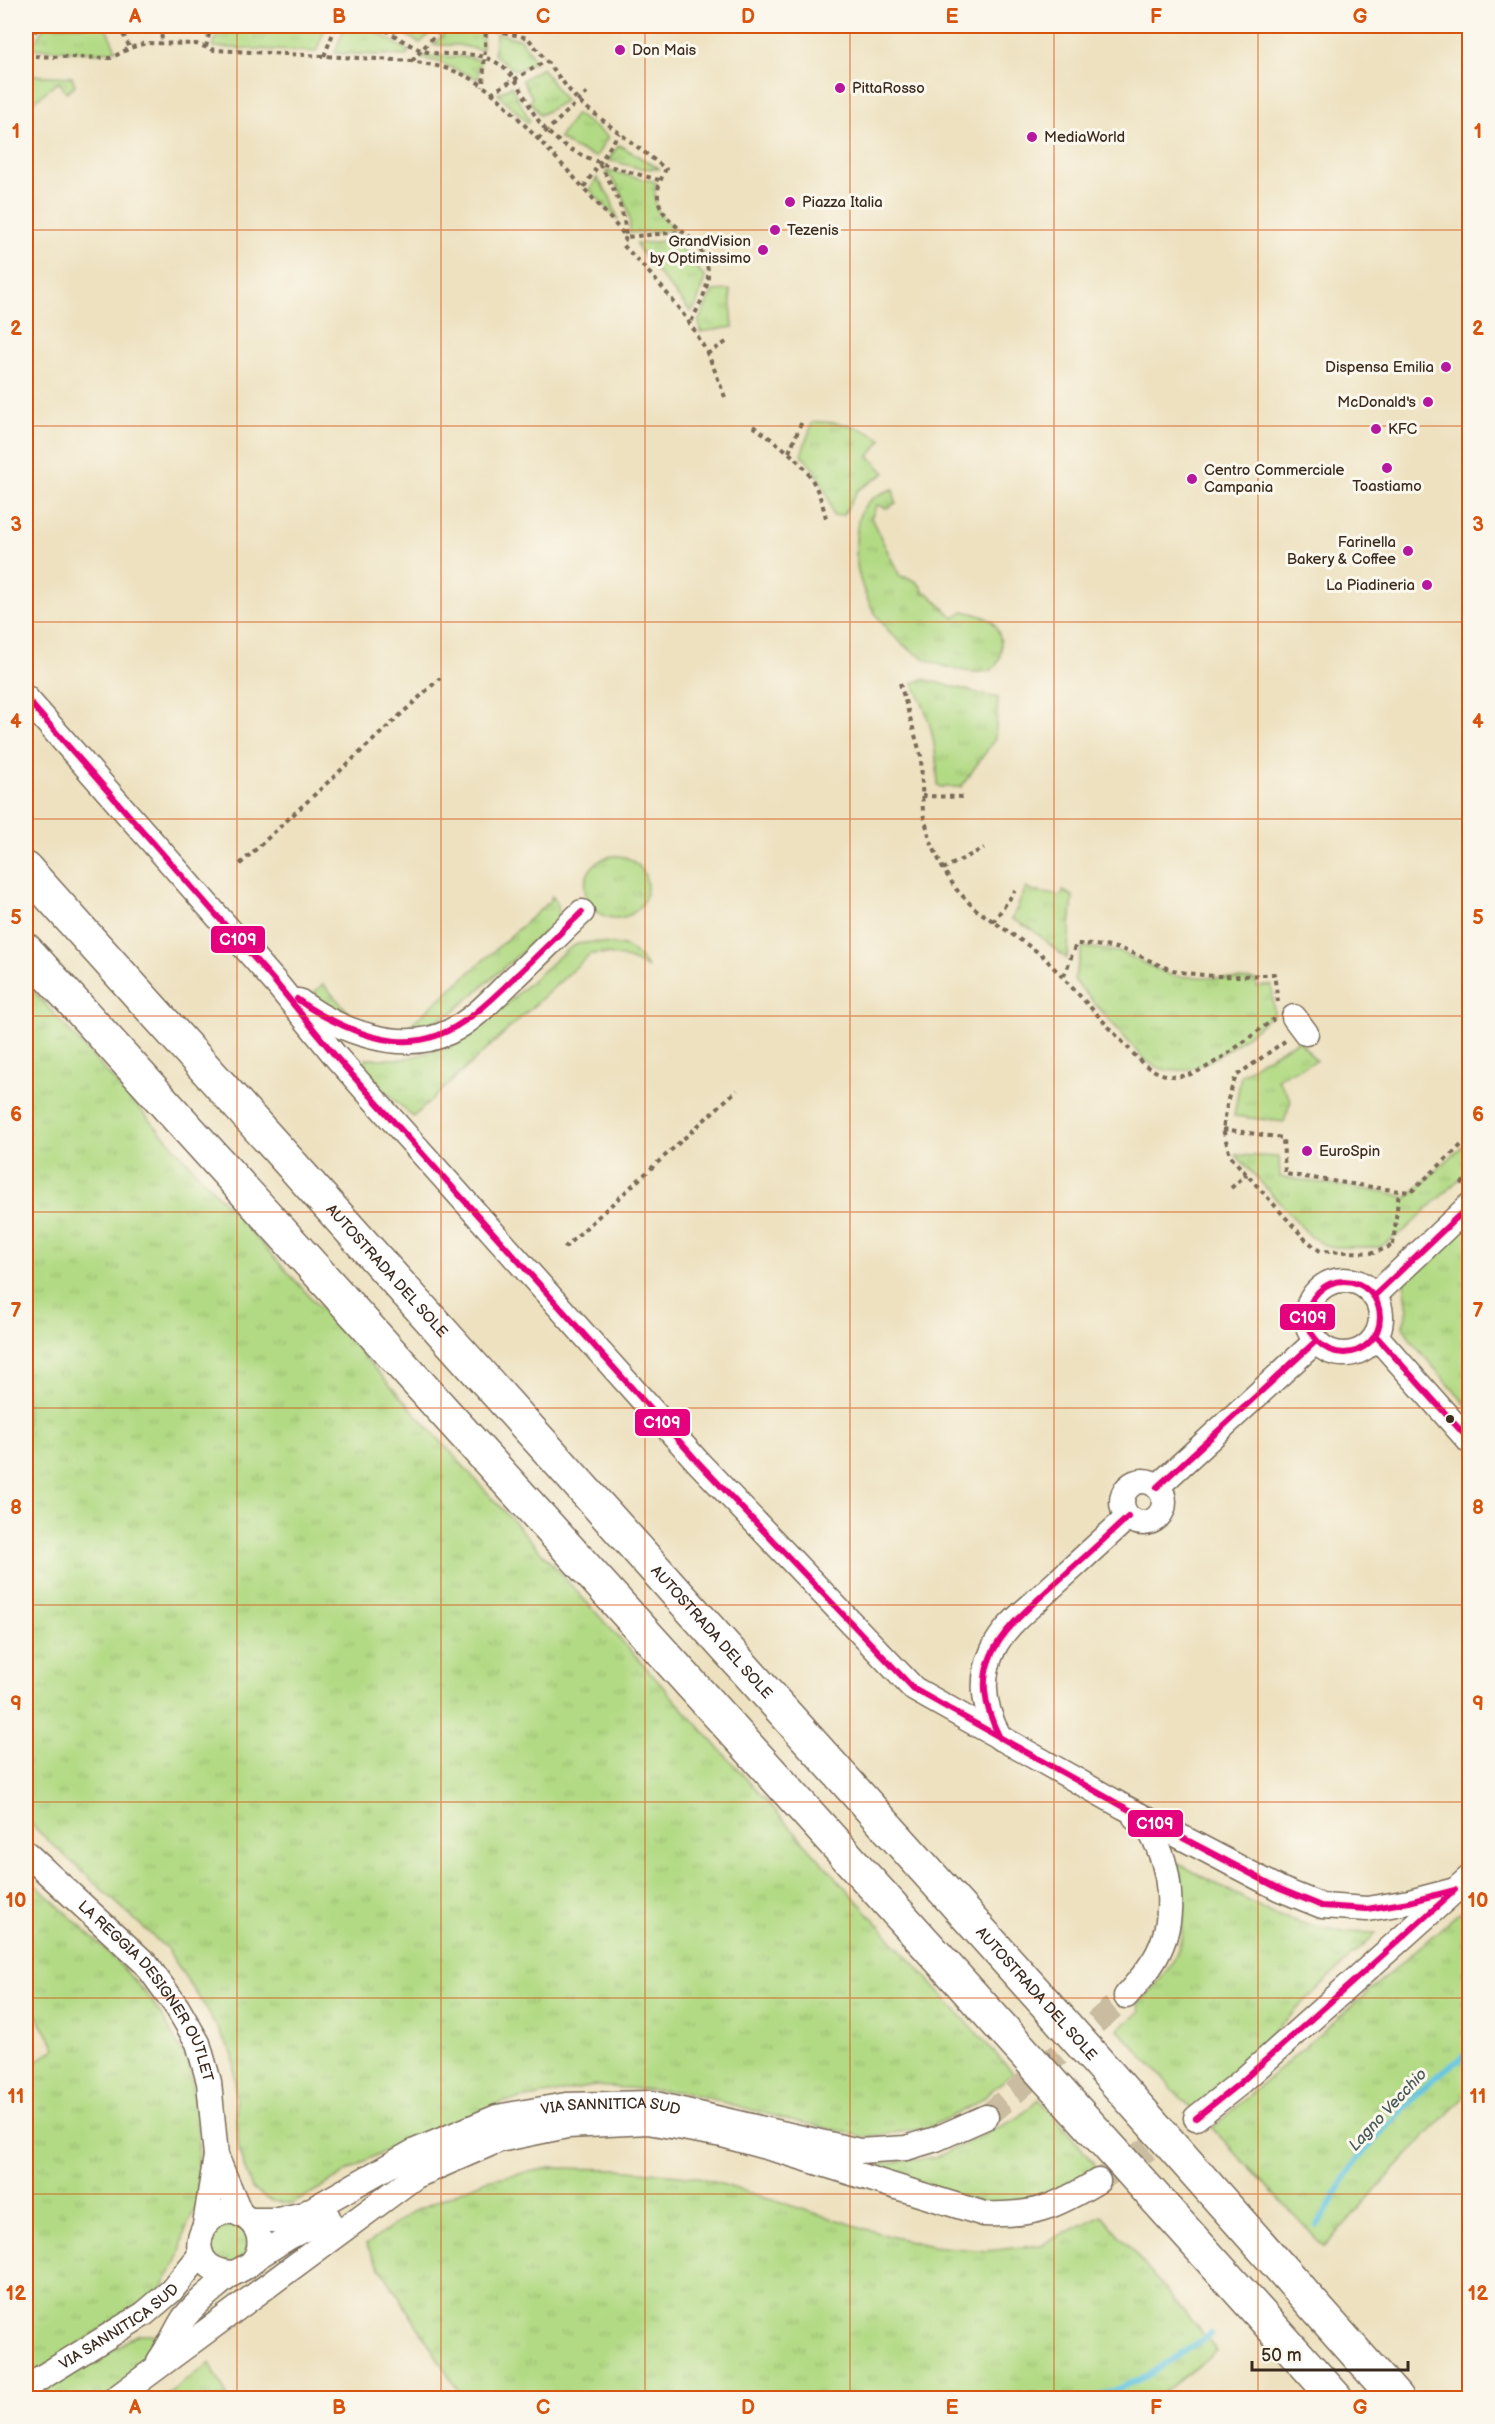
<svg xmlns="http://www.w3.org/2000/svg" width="1495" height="2424" viewBox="0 0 1495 2424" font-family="'Balsamiq Sans',sans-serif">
  <defs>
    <pattern id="grass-tufts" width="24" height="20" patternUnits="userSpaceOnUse" patternTransform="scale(1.5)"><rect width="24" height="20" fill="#b2da84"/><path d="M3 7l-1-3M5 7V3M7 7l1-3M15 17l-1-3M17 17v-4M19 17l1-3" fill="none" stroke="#9abb72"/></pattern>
  </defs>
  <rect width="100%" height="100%" fill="#fbf7ec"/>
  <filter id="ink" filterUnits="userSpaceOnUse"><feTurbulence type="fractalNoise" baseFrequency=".0167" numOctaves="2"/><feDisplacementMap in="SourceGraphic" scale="12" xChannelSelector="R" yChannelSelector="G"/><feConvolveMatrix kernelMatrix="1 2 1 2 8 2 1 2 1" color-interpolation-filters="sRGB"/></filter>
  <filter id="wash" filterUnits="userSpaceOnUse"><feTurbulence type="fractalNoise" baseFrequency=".008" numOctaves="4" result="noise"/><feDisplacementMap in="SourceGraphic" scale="24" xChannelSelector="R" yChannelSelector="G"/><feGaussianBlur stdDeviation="1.35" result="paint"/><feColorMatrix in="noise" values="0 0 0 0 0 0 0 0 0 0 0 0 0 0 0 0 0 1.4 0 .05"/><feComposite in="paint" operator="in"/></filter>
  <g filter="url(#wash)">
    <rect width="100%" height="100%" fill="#ede1c0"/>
    <!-- grass -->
    <g fill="url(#grass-tufts)" stroke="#768251" stroke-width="1.5">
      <polygon points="45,26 105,26 116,50 98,53 31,48"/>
      <polygon points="220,26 326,26 316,52 213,47"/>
      <polygon points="345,26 366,26 409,51 406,56 335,53"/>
      <polygon points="389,26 437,26 420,43"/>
      <polygon points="452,26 478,26 483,28 482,50 458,45 433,45"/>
      <polygon points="496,33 520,39 536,61 516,71 494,55"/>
      <polygon points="422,56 467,57 480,60 478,79 436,61 422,59"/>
      <polygon points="542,68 565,101 540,115 531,102 532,97 522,80"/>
      <polygon points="26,75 72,77 75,85 67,93 58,82 26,108"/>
      <polygon points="511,86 530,121 528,123 498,94"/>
      <polygon points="576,114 608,137 596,157 574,148 559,138"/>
      <polygon points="619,145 660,169 639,168 608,160"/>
      <path d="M608,171L656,182C652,207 657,214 676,230L630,233C631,212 622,187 606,172Z"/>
      <polygon points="597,178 610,197 618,220 590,190"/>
      <polygon points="674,240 705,278 696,306 691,312 645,258 636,244"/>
      <polygon points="730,290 733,327 700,332 699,320 713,291"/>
      <path d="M815,422C841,422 860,425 882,440L869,456L885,473L858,490L843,515L833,516C828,492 819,472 801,455L812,424Z"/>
      <path d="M893,489L896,503L887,508L877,505L871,518L900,576C911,578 920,581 924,593H928L954,618L964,611C972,613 983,615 990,620C1004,629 1006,666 988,671C976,674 963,671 952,668C898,657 855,603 856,548C856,514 860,500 893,489Z"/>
      <path d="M923,679L998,698L995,739L961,787H941L938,785C936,744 932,720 913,683Z"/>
      <circle cx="616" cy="887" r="31"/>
      <polygon points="1026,888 1032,891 1061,896 1063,891 1073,896 1067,959 1033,930 1012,919"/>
      <path d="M552,896C558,903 561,914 556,922L453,1012L426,1025L409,1026L550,901Z"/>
      <path d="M594,942C625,947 627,940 648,968C630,958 610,952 590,954L413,1117C396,1101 376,1085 365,1064L366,1059H403L452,1047L473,1034L565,951L577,944Z"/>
      <path d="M1083,947L1120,952L1172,976L1256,980L1257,987L1272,985L1274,1014C1239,1040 1184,1097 1142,1057L1074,980Z"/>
      <polygon points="26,983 80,1043 1013,2073 975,2104 928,2128 866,2137 782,2118 686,2092 594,2086 504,2102 379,2153 293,2204 271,2201 252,2189 239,2151 233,2055 207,2010 167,1949 26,1820"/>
      <path d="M323,984L357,1022C341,1015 324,1007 314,993Z"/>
      <polygon points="1299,1040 1316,1061 1277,1078 1291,1100 1284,1122 1234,1116 1241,1075 1261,1061"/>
      <polygon points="1469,1140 1469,1170 1404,1231 1380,1247 1328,1247 1311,1237 1236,1155 1279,1157 1280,1177 1391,1193 1407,1198"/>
      <polygon points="1469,1221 1469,1408 1412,1342 1403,1326 1408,1310 1404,1282"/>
      <path d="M1179,1864L1273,1914L1305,1924L1345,1932L1376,1933L1192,2110L1118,2029L1140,2012L1138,2005C1150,1992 1164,1977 1173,1961C1189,1931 1184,1895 1179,1864Z"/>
      <polygon points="26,1876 110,1954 148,1996 164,2019 190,2068 198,2134 198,2202 185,2231 178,2259 161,2290 26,2379 26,2069 56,2048 26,1998"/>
      <polygon points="1469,1904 1469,2092 1416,2146 1324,2247 1212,2128"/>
      <polygon points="1039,2099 1095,2164 1093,2173 1021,2206 990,2205 879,2172 875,2164 935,2158 1018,2118"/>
      <polygon points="550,2168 619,2169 698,2177 889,2236 932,2246 986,2251 1041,2245 1102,2215 1217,2351 1156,2398 463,2398 366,2245 412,2212 486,2180"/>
      <polygon points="231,2215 257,2247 223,2271 203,2235"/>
      <path d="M139,2334H153L158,2344C148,2358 117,2396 100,2398C79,2402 55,2398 33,2398Z"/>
      <polygon points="210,2363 228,2398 162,2398"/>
    </g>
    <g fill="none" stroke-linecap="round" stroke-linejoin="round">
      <!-- stream -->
      <g stroke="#64c5e2" stroke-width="6">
        <polyline points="1317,2226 1357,2159 1429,2082 1470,2052"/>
        <polyline points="1097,2398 1151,2374 1211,2334"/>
      </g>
    </g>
  </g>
  <g filter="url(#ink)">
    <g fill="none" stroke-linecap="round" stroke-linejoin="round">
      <!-- minor-tunnel -->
      <g stroke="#c9bca0" stroke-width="24" stroke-dasharray="24 12" stroke-linecap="butt">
        <polyline points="986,2117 1126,1996"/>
        <polyline points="1098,2181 1196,2118"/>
      </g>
      <defs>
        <g id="minor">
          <polyline points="26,698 276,983 337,1058 698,1462 914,1689 1124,1807 1280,1889 1322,1906 1367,1909 1409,1902 1455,1890"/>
          <path d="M299,1001C338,1031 402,1055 449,1032C474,1020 493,998 513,979C536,957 559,934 582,912"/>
          <polyline points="1294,1017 1306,1033"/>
          <circle cx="1344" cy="1317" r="37"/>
          <polyline points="1374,1296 1470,1205"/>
          <polyline points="1376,1336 1470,1442"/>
          <circle cx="1143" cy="1502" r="21"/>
          <polyline points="1157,1487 1316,1341"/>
          <path d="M1000,1738C984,1710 979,1680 993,1650C1004,1626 1028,1609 1046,1592C1073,1567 1101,1542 1128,1517"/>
          <path id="s1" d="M26,1853L146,1964L177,2007L198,2043L209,2082L216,2156L205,2225"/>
          <path d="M1126,1996C1138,1982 1151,1968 1159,1951C1176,1916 1171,1866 1151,1833C1148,1827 1140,1822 1135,1817"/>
          <polyline points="1196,2118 1240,2083 1470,1877"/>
          <polyline points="216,2156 241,2215"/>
          <path id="s2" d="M249,2220H278L304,2214L415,2151L497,2117L566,2105L651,2103L859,2151L906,2148L936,2139L986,2117"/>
          <polyline points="257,2257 289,2237 328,2217"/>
          <path d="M159,2361C169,2348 175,2332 184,2318C194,2305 205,2296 217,2286C222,2282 226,2278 231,2275C244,2267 256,2265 259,2248C261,2237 256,2226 248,2219C208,2187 170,2270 233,2273"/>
          <path id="s3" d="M26,2387L144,2314L171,2291L201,2254"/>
          <path d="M116,2398L416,2176L499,2140L567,2126L648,2122L722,2135L784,2152L984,2214C1035,2216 1055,2207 1098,2181"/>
        </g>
        <g id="highway">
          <path id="s4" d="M26,869L1047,2005L1396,2398"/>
          <path d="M26,950C461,1434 902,1913 1336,2398"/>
        </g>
      </defs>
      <!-- minor casing -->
      <use href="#minor" stroke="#796a57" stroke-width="27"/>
      <!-- highway casing -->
      <use href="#highway" stroke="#796a57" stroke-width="36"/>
      <!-- path -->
      <g stroke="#796a57" stroke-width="4" stroke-dasharray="4.5 4.5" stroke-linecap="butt">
        <polyline points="119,26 130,48"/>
        <polyline points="161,26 162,43"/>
        <path d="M377,26C392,32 405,44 421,50C448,60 477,45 504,68C520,81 525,100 536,117C562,158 617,168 659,180"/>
        <polyline points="482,26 486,28 483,87"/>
        <path d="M486,28L528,38L578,101L666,169C633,226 711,227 708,277C707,293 697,309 690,324"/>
        <polyline points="206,47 211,26"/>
        <polyline points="26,48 38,26"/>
        <path d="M26,56L111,58L130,48L146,43L196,44L214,50L411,61C434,65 457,69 477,82C498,95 517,117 534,135C566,168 597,202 626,237L623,245C655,278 686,312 707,353C714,367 719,382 725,397"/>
        <polyline points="324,56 336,26"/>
        <polyline points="412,61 443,26"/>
        <polyline points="491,93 546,61"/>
        <polyline points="538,139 587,93"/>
        <path d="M599,164C615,188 624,209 626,237L681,232"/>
        <polyline points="584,187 619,133"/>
        <polyline points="707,354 728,341"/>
        <path d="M753,426C793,455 814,466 826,518"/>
        <polyline points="789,452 803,419"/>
        <path d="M900,683L921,756L923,814L931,842L943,869L956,889L974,908L1042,955L1142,1063C1155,1073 1170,1079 1187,1075C1211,1070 1253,1034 1274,1019"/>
        <polyline points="922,796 965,797"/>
        <polyline points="240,864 440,678"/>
        <polyline points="943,869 984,848"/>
        <polyline points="993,922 1015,891"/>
        <path d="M1064,976L1076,944C1096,945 1117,946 1135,954C1148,959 1159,966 1173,970C1204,978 1242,977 1274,974L1278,1002"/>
        <polyline points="1285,1041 1236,1076 1228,1099 1223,1129 1230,1156 1305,1239 1320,1251 1374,1253 1393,1245"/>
        <polyline points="1223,1129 1283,1138 1285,1174 1399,1191 1411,1192 1470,1137"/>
        <polyline points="1461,1184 1470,1176"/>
        <polyline points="1231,1188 1247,1174"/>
        <polyline points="1393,1245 1399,1191"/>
        <polyline points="564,1248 737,1090"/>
      </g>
      <!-- minor -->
      <use href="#minor" stroke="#fff" stroke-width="24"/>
      <!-- highway -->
      <use href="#highway" stroke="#fff" stroke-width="33"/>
      <defs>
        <g id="bus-1">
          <polyline points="26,698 276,983 337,1058 698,1462 914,1689 1124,1807 1280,1889 1322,1906 1367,1909 1409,1902 1455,1890"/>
          <path d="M297,999C312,1011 327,1018 344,1026C421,1061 459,1032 513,979C536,957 559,934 582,912"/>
          <circle cx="1344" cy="1317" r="36"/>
          <polyline points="1374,1296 1470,1205"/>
          <polyline points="1376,1336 1470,1441"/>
          <polyline points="1157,1487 1316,1341"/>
          <path d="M1000,1738C963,1666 999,1635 1049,1589C1076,1565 1102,1541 1128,1517"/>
          <polyline points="1196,2118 1240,2083 1453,1892"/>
        </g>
      </defs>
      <!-- bus-1 casing -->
      <use href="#bus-1" stroke="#fbf7ec" stroke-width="10"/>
      <!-- bus-1 -->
      <use href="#bus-1" stroke="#e5007d" stroke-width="6"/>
    </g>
  </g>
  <!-- grid -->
  <path fill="none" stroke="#d7540e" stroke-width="1.5" stroke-opacity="0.55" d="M237,26V2398M441,26V2398M645,26V2398M850,26V2398M1054,26V2398M1258,26V2398M26,230H1470M26,426H1470M26,622H1470M26,819H1470M26,1016H1470M26,1212H1470M26,1408H1470M26,1605H1470M26,1802H1470M26,1998H1470M26,2194H1470"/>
  <!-- markers -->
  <g fill="#b5179e" stroke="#fbf7ec" stroke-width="2">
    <circle cx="620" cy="50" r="6"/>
    <circle cx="840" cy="88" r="6"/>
    <circle cx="1032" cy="137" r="6"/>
    <circle cx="790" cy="202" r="6"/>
    <circle cx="775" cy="230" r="6"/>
    <circle cx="763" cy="250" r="6"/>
    <circle cx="1446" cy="367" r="6"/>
    <circle cx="1428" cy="402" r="6"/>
    <circle cx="1376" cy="429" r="6"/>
    <circle cx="1387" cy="468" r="6"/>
    <circle cx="1192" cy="479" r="6"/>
    <circle cx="1408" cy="551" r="6"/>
    <circle cx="1427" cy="585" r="6"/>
    <circle cx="1307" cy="1151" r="6"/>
  </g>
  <circle fill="#3b2a1e" stroke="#fbf7ec" stroke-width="2" cx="1450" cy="1419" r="5"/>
  <g text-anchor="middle" stroke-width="6" stroke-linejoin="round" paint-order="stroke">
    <!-- poi labels -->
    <g font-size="15" fill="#3b2a1e" stroke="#fbf7ec" text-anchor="start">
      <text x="632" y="55">Don Mais</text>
      <text x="852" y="93">PittaRosso</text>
      <text x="1044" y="142">MediaWorld</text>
      <text x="802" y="207">Piazza Italia</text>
      <text x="787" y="235">Tezenis</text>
      <text x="751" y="246" text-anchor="end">GrandVision<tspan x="751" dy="17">by Optimissimo</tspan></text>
      <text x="1434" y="372" text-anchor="end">Dispensa Emilia</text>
      <text x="1416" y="407" text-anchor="end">McDonald's</text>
      <text x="1388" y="434">KFC</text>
      <text x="1204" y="475">Centro Commerciale<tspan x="1204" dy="17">Campania</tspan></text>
      <text x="1387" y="491" text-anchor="middle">Toastiamo</text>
      <text x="1396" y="547" text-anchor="end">Farinella<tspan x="1396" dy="17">Bakery &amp; Coffee</tspan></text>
      <text x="1415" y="590" text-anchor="end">La Piadineria</text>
      <text x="1319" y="1156">EuroSpin</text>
    </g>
    <!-- street labels -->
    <g font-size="15" fill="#3b2a1e" stroke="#fbf7ec">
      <text dy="5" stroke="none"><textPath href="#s4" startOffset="540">AUTOSTRADA DEL SOLE</textPath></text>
      <text dy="5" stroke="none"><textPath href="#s4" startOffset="1026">AUTOSTRADA DEL SOLE</textPath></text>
      <text dy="5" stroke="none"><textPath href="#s1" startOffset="186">LA REGGIA DESIGNER OUTLET</textPath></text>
      <text dy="5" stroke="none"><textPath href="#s4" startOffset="1512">AUTOSTRADA DEL SOLE</textPath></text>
      <text dy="5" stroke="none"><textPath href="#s2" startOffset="387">VIA SANNITICA SUD</textPath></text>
      <text dy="5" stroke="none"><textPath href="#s3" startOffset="111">VIA SANNITICA SUD</textPath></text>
    </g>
    <!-- water labels -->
    <g font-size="16" font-style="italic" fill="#475859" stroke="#fbf7ec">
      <text transform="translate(1387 2109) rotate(-47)" y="6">Lagno Vecchio</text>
    </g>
  </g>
  <g stroke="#fbf7ec" stroke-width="2">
    <rect x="210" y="925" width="56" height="29" rx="6" fill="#e5007d"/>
    <rect x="1279" y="1303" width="57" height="28" rx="6" fill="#e5007d"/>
    <rect x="634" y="1408" width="57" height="29" rx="6" fill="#e5007d"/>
    <rect x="1127" y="1809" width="57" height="29" rx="6" fill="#e5007d"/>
  </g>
  <g font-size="16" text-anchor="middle" font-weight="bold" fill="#fff">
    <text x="238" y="945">C109</text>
    <text x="1308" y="1323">C109</text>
    <text x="662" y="1428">C109</text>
    <text x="1155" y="1829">C109</text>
  </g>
  <!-- margin -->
  <rect width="1495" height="2424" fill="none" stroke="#fbf7ec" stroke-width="66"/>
  <!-- scale -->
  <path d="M1252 2361v9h156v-9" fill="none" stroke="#3b2a1e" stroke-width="3"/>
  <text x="1261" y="2361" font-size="18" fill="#3b2a1e" stroke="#fbf7ec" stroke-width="4.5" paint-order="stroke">50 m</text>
  <rect x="33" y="33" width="1429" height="2358" fill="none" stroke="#d7540e" stroke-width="2"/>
  <g font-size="20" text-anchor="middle" font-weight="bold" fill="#d7540e">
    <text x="135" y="23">A</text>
    <text x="339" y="23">B</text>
    <text x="543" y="23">C</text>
    <text x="748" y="23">D</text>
    <text x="952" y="23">E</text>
    <text x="1156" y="23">F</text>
    <text x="1360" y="23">G</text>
    <text x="16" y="138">1</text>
    <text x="1478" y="138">1</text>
    <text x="16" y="335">2</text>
    <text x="1478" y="335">2</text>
    <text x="16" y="531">3</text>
    <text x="1478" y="531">3</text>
    <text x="16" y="728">4</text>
    <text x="1478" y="728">4</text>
    <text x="16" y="924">5</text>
    <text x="1478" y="924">5</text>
    <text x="16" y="1121">6</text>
    <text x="1478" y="1121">6</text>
    <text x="16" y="1317">7</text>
    <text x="1478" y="1317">7</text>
    <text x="16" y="1514">8</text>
    <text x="1478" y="1514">8</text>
    <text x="16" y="1710">9</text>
    <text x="1478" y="1710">9</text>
    <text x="16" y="1907">10</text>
    <text x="1478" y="1907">10</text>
    <text x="16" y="2103">11</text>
    <text x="1478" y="2103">11</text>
    <text x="16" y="2300">12</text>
    <text x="1478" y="2300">12</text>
    <text x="135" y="2414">A</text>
    <text x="339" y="2414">B</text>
    <text x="543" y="2414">C</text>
    <text x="748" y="2414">D</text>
    <text x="952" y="2414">E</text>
    <text x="1156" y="2414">F</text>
    <text x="1360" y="2414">G</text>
  </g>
</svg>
